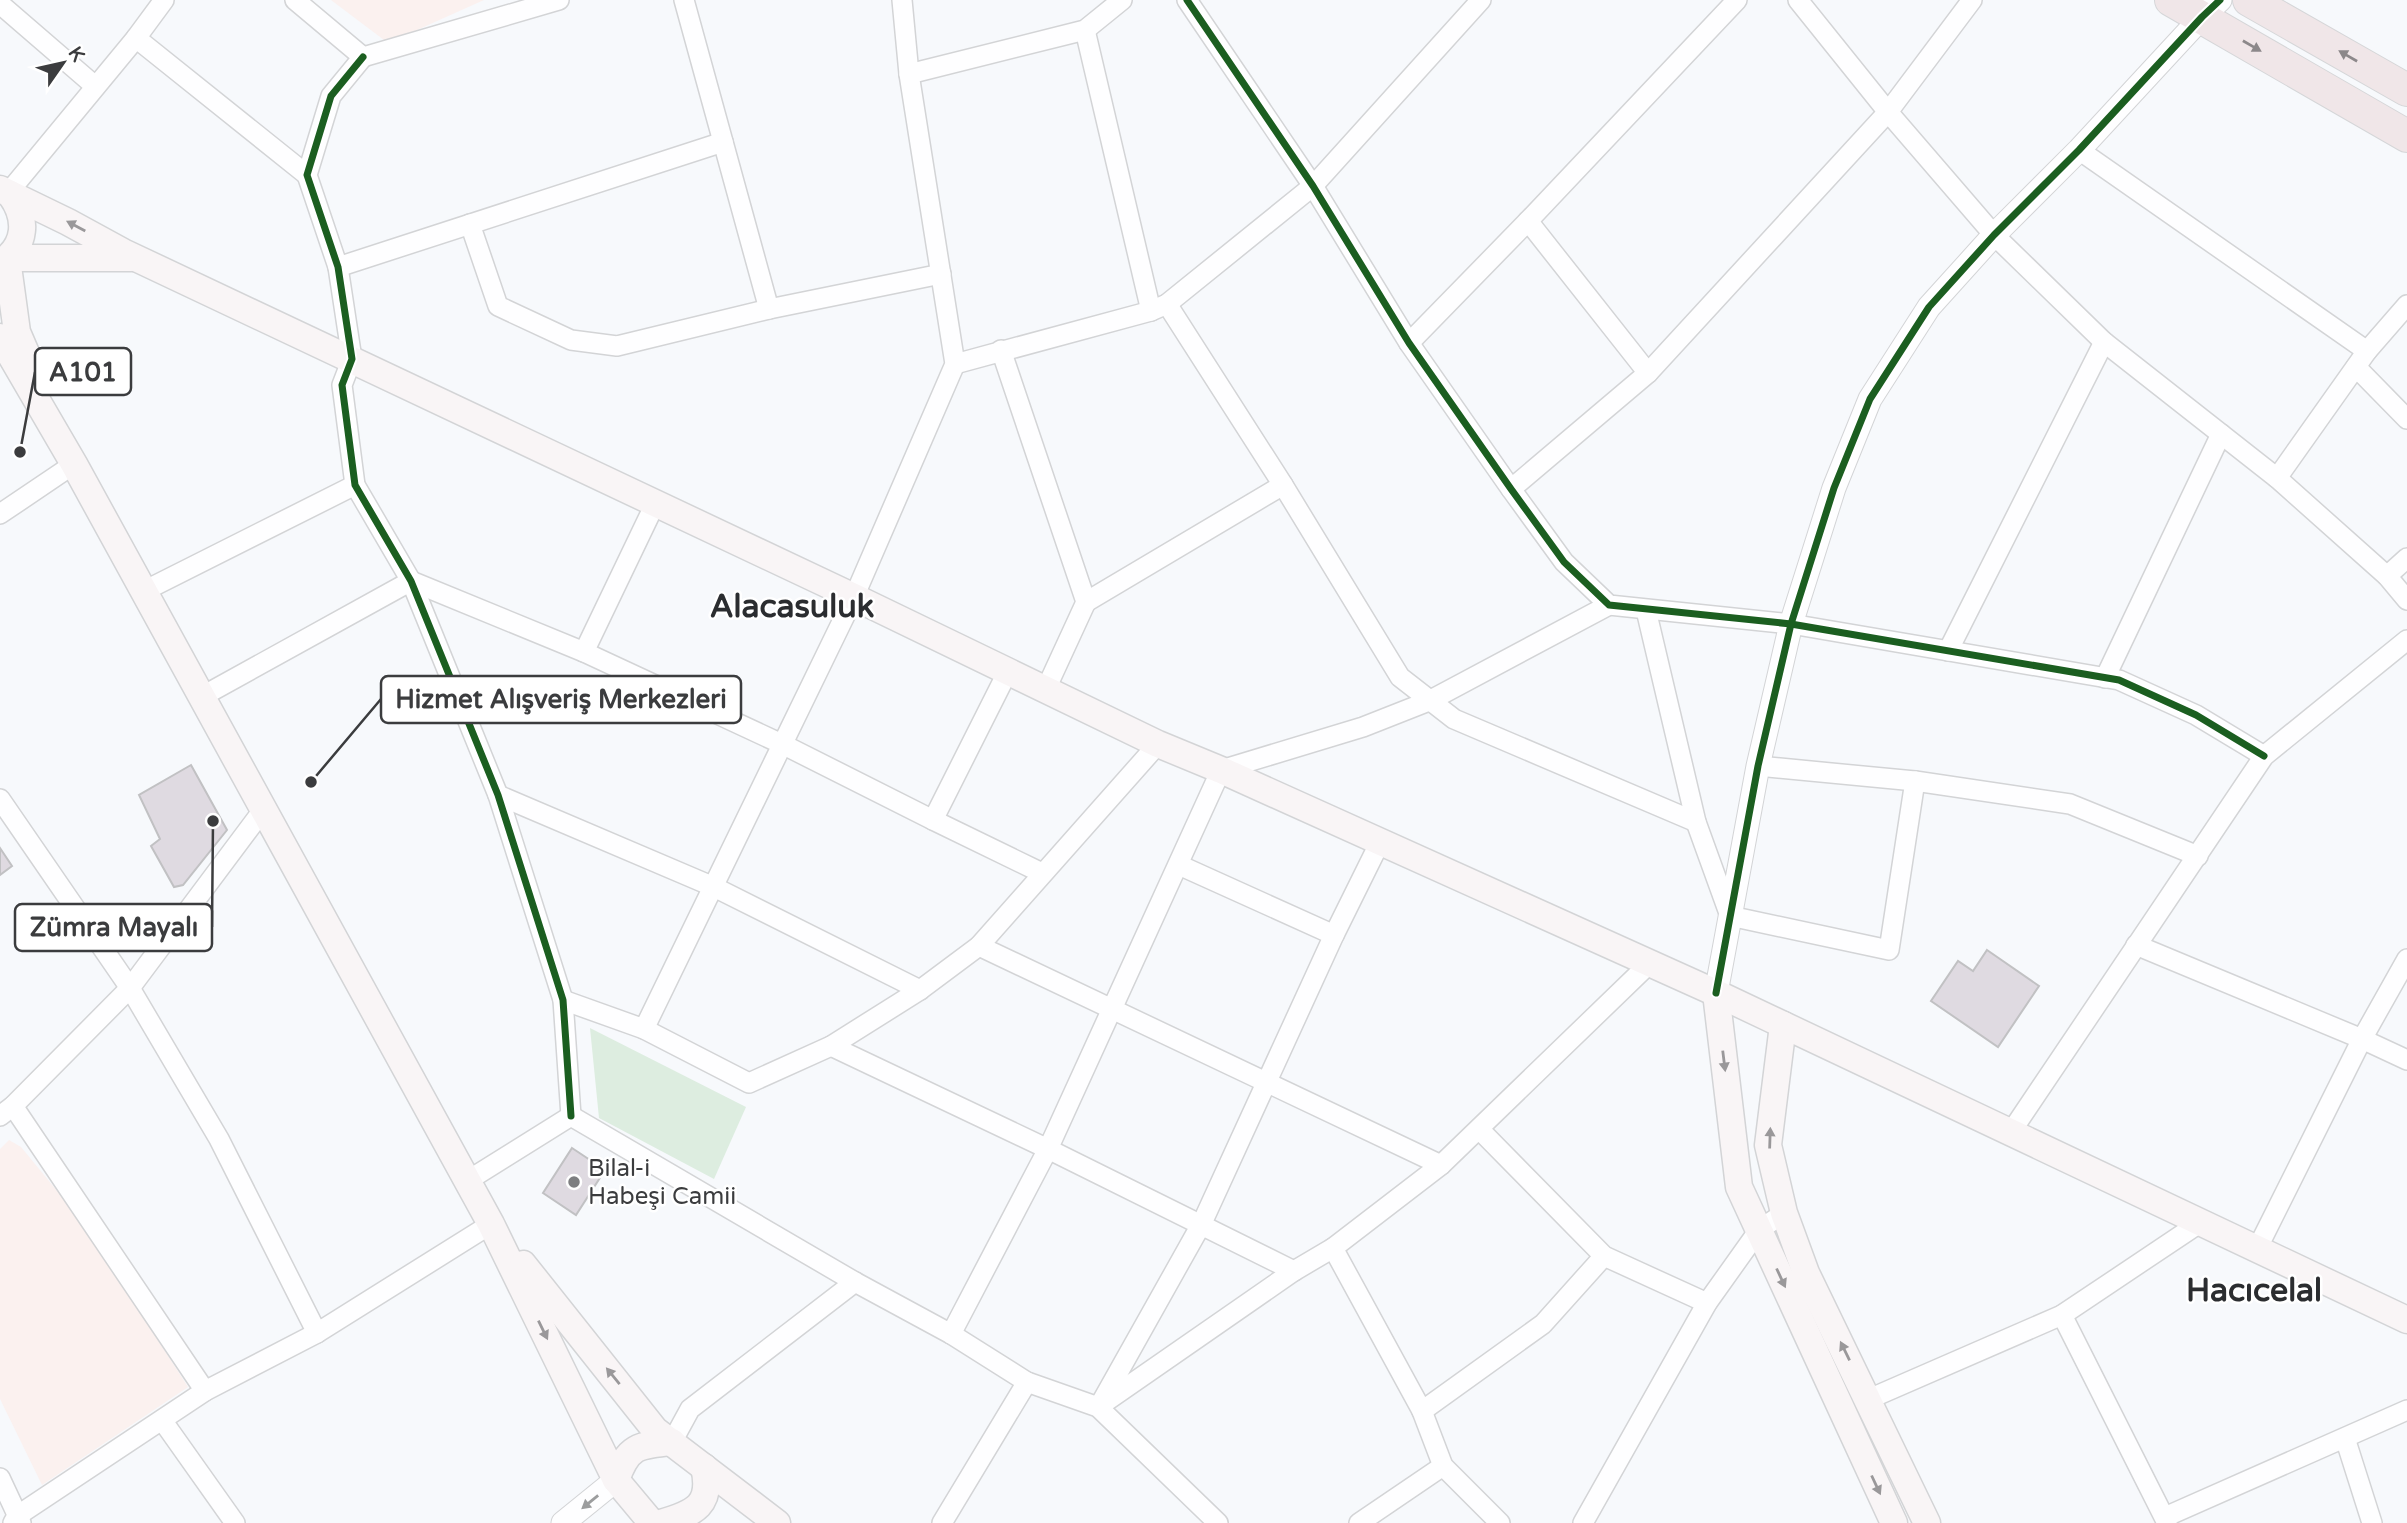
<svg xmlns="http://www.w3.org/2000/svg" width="2407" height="1523" viewBox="0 0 2407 1523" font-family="'Varela Round',sans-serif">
  <rect width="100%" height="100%" fill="#f7f9fc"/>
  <!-- education -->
  <g fill="#fbf1ef">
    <polygon points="331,0 484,0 388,43"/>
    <polygon points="9,1140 21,1147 81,1220 188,1387 42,1485 0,1399 0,1149"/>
  </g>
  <!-- green -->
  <polygon fill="#ddede0" points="590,1028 746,1107 714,1179 599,1118"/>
  <!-- building -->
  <g fill="#dfdae1" stroke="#c1c1c3" stroke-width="2">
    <polygon points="191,765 227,830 183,885 174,887 151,846 160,839 139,795"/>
    <polygon points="0,848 12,866 0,875"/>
    <polygon points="1987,950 2039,986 1998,1047 1931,1001 1958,961 1973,971"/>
    <polygon points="572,1148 605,1170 576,1215 543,1193"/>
  </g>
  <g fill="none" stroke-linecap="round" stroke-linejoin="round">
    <defs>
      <g id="minor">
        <polyline points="295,0 363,57 559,0"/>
        <polyline points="684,0 769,309"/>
        <polyline points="1187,0 1313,186 1409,343 1511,489 1564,562 1609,605 1791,624 2119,680 2196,715 2264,756"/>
        <polyline points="1798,0 1888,112 1994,235 2104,342 2277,478 2387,576 2407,600"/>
        <polyline points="0,4 95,86"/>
        <polyline points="1085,30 1151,311"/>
        <polyline points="136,38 307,175"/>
        <polyline points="363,57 331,96 307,175 338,267 352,359 342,385 355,485 411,581 498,795 563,1000 571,1116"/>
        <polyline points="909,74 1085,30 1122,0"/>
        <polyline points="2079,150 2367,351"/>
        <polyline points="8,193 136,38 164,0"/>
        <polyline points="1528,221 1648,373"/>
        <polyline points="470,224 498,306 571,340 617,346 769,309 941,274"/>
        <polyline points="338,267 723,142"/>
        <polyline points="1167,304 1283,485 1400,677 1454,719 1696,822"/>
        <polyline points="1409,343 1528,221 1737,0"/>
        <polyline points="1001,350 1086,602 1045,691"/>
        <polyline points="955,364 1151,311 1167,304 1313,186 1481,0"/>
        <polyline points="2356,367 2407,419"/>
        <polyline points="2277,478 2367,351 2407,305"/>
        <polyline points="1511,489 1648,373 1888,112 1972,0"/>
        <polyline points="0,514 74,464"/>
        <polyline points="2387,576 2407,558"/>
        <polyline points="144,591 355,485"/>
        <polyline points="1086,602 1283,485"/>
        <polyline points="1646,610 1696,822 1730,916 1889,950 1915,781"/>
        <polyline points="1948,651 2104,342"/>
        <polyline points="584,652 655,504"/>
        <polyline points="1007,673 933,820 1042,873"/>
        <polyline points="2105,678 2221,434"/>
        <polyline points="201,697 411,581 584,652 784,745 933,820"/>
        <polyline points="1758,766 1915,781 2070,804 2198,856"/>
        <polyline points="498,795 714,887 920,990"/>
        <polyline points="0,799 130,988 219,1139 317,1333"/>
        <polyline points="1179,865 1334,935"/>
        <polyline points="2136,945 2362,1039 2407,1060"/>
        <polyline points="979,946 1441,1165"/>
        <polyline points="563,1000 644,1029 749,1083 831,1046 920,990 979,946 1158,744"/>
        <polyline points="644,1029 854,597 955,364 909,74 902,0"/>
        <polyline points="831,1046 1048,1149 1294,1271"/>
        <polyline points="13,1106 205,1391"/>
        <polyline points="0,1116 13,1106 130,988 263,810"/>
        <polyline points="1479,1129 1604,1256 1707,1303"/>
        <polyline points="2011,1132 2264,756 2407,640"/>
        <polyline points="467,1181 571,1116 855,1282 951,1334 1027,1382 1098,1407 1218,1523"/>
        <polyline points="1333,1248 1422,1411 1443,1466 1500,1523"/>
        <polyline points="2257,1249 2362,1039 2407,959"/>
        <polyline points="2062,1315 2167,1523"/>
        <polyline points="951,1334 1048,1149 1221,770 1363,727 1429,701 1609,605"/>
        <polyline points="1869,1399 2062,1315 2201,1222"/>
        <polyline points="1101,1403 1202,1223 1334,935 1380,842"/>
        <polyline points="1098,1407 1294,1271 1333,1248 1441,1165 1650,963"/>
        <polyline points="1422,1411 1543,1324 1604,1256"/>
        <polyline points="162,1420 235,1523"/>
        <polyline points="2345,1438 2372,1523"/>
        <polyline points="672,1442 690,1409 855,1282"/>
        <polyline points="0,1478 21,1523"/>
        <polyline points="2165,1517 2407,1410"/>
        <polyline points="13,1523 17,1516 205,1391 317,1333 491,1224"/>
        <polyline points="942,1523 1027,1382"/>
        <polyline points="1359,1523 1443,1466"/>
        <polyline points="1583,1523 1707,1303 1759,1230 1784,1213"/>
      </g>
      <g id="tertiary">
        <polyline points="1716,993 1758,766 1791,624 1834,488 1870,399 1929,307 1994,235 2079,150 2202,17 2220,0"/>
        <polyline points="563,1523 616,1480"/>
      </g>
      <g id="secondary">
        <polyline points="0,189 68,222 123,252 854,597 1158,744 1221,770 1716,993 2407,1320"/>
        <polyline points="8,258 131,258"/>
        <polyline points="7,259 17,332 29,360"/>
        <path d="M0,263C27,246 28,218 10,194"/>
        <polyline points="0,337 74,464 491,1224 616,1480 652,1523"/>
        <polyline points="1716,993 1739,1187 1894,1523"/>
        <polyline points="1783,1025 1768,1145 1784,1213 1806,1273 1927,1523"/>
        <polyline points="523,1264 655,1430 777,1523"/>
        <path d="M616,1480C628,1446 638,1445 672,1442"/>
        <path d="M661,1523C695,1513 713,1505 704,1467"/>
      </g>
      <g id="trunk">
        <polyline points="2171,0 2407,136"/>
        <polyline points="2249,0 2407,90"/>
      </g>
    </defs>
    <!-- minor casing -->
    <use href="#minor" stroke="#d3d4d6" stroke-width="22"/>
    <!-- tertiary casing -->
    <use href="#tertiary" stroke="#d3d4d6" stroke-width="25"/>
    <!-- secondary casing -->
    <use href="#secondary" stroke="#d3d4d6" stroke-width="29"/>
    <!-- trunk casing -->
    <use href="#trunk" stroke="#d5d6d8" stroke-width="34"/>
    <!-- minor -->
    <use href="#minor" stroke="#fefeff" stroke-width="19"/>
    <!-- tertiary -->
    <use href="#tertiary" stroke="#fefeff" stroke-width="23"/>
    <!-- secondary -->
    <use href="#secondary" stroke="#f9f5f6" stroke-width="26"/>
    <!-- trunk -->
    <use href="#trunk" stroke="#f0e6e8" stroke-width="32"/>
    <defs>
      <g id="cycleway">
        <polyline points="1187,0 1313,186 1409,343 1511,489 1564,562 1609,605 1791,624 2119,680 2196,715 2264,756"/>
        <polyline points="363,57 331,96 307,175 338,267 352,359 342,385 355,485 411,581 498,795 563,1000 571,1116"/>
        <polyline points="1716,993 1758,766 1791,624 1834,488 1870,399 1929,307 1994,235 2079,150 2202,17 2220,0"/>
      </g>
    </defs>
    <!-- cycleway casing -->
    <use href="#cycleway" stroke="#fff" stroke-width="11"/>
    <!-- cycleway -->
    <use href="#cycleway" stroke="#1b5e20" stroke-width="7"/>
  </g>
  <!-- one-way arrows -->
  <defs><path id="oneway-solid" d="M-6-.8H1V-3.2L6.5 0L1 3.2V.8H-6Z" transform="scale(1.75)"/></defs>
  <g fill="#8c888a">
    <use href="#oneway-solid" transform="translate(2252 46) rotate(30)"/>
    <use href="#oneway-solid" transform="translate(2348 56) rotate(-150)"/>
  </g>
  <g fill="#9a989a">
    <use href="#oneway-solid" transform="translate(76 226) rotate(-152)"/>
    <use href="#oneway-solid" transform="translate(1724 1061) rotate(83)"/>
    <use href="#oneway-solid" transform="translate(1770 1138) rotate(-88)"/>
    <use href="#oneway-solid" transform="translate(1781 1278) rotate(65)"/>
    <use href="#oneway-solid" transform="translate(543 1330) rotate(64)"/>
    <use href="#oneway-solid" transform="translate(1845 1351) rotate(-116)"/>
    <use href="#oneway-solid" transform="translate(613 1376) rotate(-129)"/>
    <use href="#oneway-solid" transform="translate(1876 1485) rotate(65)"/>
  </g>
  <use fill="#9c9d9e" href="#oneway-solid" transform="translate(590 1502) rotate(141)"/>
  <!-- markers -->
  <circle fill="#7d7e80" stroke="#fff" stroke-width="2.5" cx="574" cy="1182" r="7"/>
  <g text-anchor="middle" stroke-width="5" stroke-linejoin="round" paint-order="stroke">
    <!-- poi labels -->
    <g font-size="24" fill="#3b3c3e" stroke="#fff" text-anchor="start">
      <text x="588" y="1176">Bilal-i<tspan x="588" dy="28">Habeşi Camii</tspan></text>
    </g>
    <!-- district labels -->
    <g font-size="32" font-weight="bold" fill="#2b2d30" stroke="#fff">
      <text x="792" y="617">Alacasuluk</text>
      <text x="2254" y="1301">Hacıcelal</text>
    </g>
  </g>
  <!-- callouts -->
  <path fill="none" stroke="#3b3c3e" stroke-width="2.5" d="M20 452L35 372M311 782L381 699M213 821L212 927"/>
  <g fill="#3b3c3e" stroke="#fff" stroke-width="2.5">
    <circle cx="20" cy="452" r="7"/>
    <circle cx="311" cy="782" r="7"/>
    <circle cx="213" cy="821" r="7"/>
  </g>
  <g fill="#fff" stroke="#3b3c3e" stroke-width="2.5">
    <rect x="35" y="348" width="96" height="47" rx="7"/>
    <rect x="381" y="676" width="360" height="47" rx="7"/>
    <rect x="15" y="904" width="197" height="47" rx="7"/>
  </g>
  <g font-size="26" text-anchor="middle" font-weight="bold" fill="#3b3c3e">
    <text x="83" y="381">A101</text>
    <text x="561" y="708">Hizmet Alışveriş Merkezleri</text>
    <text x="114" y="936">Zümra Mayalı</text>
  </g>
  <!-- north arrow -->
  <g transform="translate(63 63) rotate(56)" stroke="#ffffff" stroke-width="5" paint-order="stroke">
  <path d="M0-5L12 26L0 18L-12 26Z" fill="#3b3c3e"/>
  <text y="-10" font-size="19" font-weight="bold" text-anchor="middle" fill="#3b3c3e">K</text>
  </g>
</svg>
